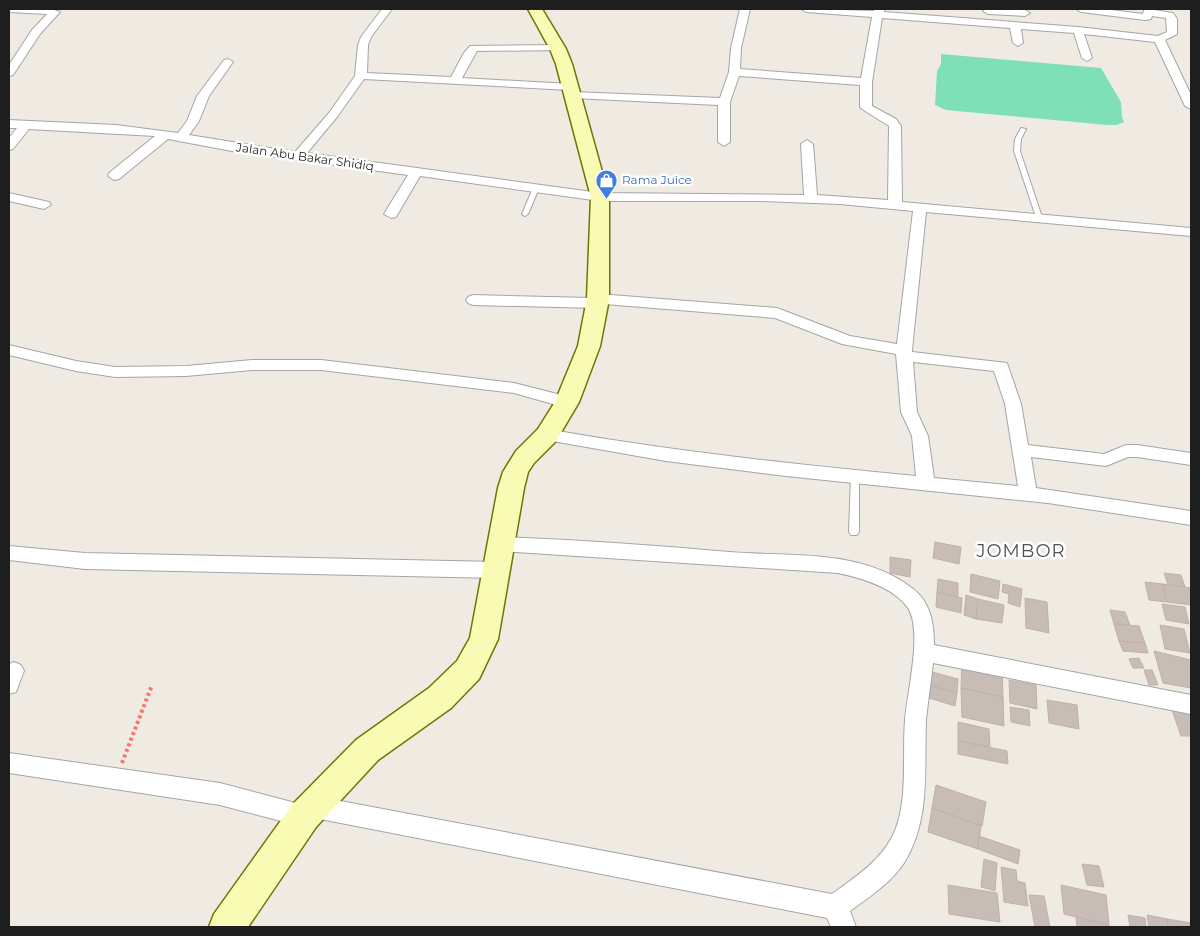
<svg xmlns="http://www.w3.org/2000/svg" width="1200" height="936" viewBox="0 0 1200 936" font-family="Montserrat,sans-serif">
  <rect width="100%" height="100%" fill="#efebe3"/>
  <!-- pitch -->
  <polygon fill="#7fe0b8" points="941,54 1101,68 1121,102 1122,117 1124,122 1117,125 1107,125 946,110 935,105 937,71 941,64"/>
  <!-- building -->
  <g fill="#c7bdb6" stroke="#c1b1a5">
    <polygon points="935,542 961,547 959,564 933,558"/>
    <polygon points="890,557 911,560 910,577 890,573"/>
    <polygon points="1164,573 1181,575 1185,587 1168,585"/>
    <polygon points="971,574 1000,581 998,599 970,592"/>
    <polygon points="938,579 958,583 958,597 937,592"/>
    <polygon points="1145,582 1163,584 1167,602 1149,600"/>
    <polygon points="1003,584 1022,589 1020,607 1008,603 1009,594 1002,592"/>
    <polygon points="1163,584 1191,588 1191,605 1167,602"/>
    <polygon points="937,592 962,598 961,613 936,607"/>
    <polygon points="966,595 978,599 976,619 964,615"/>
    <polygon points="1025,598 1047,602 1049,633 1026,628"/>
    <polygon points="978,599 1004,605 1002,623 976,619"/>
    <polygon points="1162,604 1185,607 1189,624 1166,620"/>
    <polygon points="1110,610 1125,612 1130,625 1114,624"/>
    <polygon points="1114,624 1139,626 1145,643 1119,641"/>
    <polygon points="1160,625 1184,629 1190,653 1165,649"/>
    <polygon points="1119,641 1145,643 1148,653 1123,651"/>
    <polygon points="1154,651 1191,660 1191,688 1163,683"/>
    <polygon points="1139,658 1144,668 1133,668 1129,659"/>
    <polygon points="962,660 1002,668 1003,697 961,688"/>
    <polygon points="1144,670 1152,670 1158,685 1149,685"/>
    <polygon points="932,672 958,679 957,693 931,686"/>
    <polygon points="1009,680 1036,685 1037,709 1010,703"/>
    <polygon points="931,686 957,693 955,706 929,698"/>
    <polygon points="961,688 1003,697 1004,726 962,717"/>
    <polygon points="1047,700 1077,705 1079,729 1049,723"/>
    <polygon points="1170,704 1186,705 1191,719 1191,736 1181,736"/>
    <polygon points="1010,707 1029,710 1030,726 1011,722"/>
    <polygon points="958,722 989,729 990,747 958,741"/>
    <polygon points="958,741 1007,751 1008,764 958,754"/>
    <polygon points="936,785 986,802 982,826 932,808"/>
    <polygon points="932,808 981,826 978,849 928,832"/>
    <polygon points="979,836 1020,850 1018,864 978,849"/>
    <polygon points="984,859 997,863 995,891 981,887"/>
    <polygon points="1082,864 1099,866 1104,887 1087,885"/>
    <polygon points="1001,867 1016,870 1017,881 1025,883 1028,906 1004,902"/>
    <polygon points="948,885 997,893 1000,922 949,914"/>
    <polygon points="1061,885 1106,895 1109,925 1064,914"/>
    <polygon points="1029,895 1044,896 1050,927 1035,927"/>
    <polygon points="1128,915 1145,918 1146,927 1130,927"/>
    <polygon points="1147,915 1167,919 1168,927 1149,927"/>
    <polygon points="1076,917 1109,925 1110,927 1077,927"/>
    <polygon points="1167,919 1191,923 1191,927 1168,927"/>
  </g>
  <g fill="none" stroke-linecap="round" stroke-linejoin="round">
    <defs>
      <g id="lane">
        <polygon points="1021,128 1026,129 1021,139 1020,151 1042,217 1039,219 1036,217 1014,151 1015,139"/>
        <polygon points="536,186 539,188 528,214 525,216 523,215 522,214 533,188"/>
        <polygon points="855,473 859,476 859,532 857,535 851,535 849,532 851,476"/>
      </g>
      <g id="street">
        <polygon points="9,9 51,9 60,12 40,34 13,75 9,76 9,65 32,30 47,14 9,12"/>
        <path d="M382,9H392L371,37L368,45L367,73L451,77L464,53L470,46L558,45L563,48L562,50L477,51L462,78L570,84L576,87L570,90L364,79L337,117L307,153L600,193L804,195L801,144L807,140L813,144L817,195L888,200L889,126L862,109L860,107V85L739,76L730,102V142L724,146L718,142V105L573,98L567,95L573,92L720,98L729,72L731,48L740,9H750L741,48L740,69L861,78L872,17L806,12L801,9L874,11V9H884V12L1078,27L1158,36L1167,32L1166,18L1152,16L1151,19L1145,20L1081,12L1076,9H1103L1143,14L1144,10L1148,9L1173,13L1177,19V34L1165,40L1191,95V109L1185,106L1155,42L1084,34L1092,58L1087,61L1082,58L1074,33L1021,29L1023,43L1018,46L1013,43L1010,28L882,18L872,82V106L896,119L901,126L902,202L1191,228V236L926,212L912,350V352L1007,363L1021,404L1028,445L1104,454L1126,445H1137L1191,453V465L1137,457H1128L1106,466L1031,457L1036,488L1191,511V525L1048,503L786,476L666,461L541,439L539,435L541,431L547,429C669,451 792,464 916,476L912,436L901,412L896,354L842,344L775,318L605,304L598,308L473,305L468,303L466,300L468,297L473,295L591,298L598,294L777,308L850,336L897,344L913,211L840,204L759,201H600L420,176L396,217L391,218L384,214L408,175L232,151L168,139L119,179L114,180L108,176L109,173L155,136L29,129L13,149L9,150V138L17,128H9V120L116,125L178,133L187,121L197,96L224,60L228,59L233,62L209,96L199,121L189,135L295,152L329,113L355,76L358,45L361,37ZM913,362L994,371L1005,404L1018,486L934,478L928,436L917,412Z"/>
        <polygon points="985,9 1025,10 1030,13 1025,16 988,14 983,11"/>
        <polygon points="9,193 49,202 51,205 44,209 9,201"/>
        <polygon points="9,345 76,361 115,367 186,366 252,360 321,360 514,383 573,398 575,402 573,406 567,408 514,393 321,370 252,370 186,376 115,377 76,371 9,355"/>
        <path d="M502,537C578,540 653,545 729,552C790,557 860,548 912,588C931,602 934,624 934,645L1191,695V714L933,663C931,682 928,701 926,720C924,768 931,820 904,863C891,883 869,897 850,911L856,927H831L827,918L315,818L312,824L304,827L220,805L9,773V753L220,783L303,805L306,799L314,796L832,894C854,878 879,862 892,837C909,805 902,756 905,720C907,693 923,631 908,608C894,587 861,578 838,573L502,551L495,549L493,544L495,539Z"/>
        <polygon points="9,546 85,553 497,562 504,565 507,570 504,575 497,578 85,569 9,560"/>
        <polygon points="14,662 21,665 24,671 16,692 9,694 9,664"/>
      </g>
      <polygon id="secondary" points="528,9 542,9 566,49 572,64 609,197 609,299 600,346 579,402 556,441 534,463 528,472 524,488 498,639 479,679 451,708 378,760 316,827 248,927 209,927 214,914 292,805 356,740 429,688 457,661 470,638 498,488 503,472 516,451 538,429 555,402 578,346 587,299 591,197 556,64 550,49"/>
    </defs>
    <!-- lane casing -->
    <use href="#lane" stroke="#a5a5a5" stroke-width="2"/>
    <!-- street casing -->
    <use href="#street" stroke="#a5a5a5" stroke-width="2"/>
    <!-- secondary casing -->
    <use href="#secondary" stroke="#6d7702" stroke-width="3"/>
    <!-- path -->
    <polyline stroke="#fd7266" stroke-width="4" stroke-dasharray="3 3" stroke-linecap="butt" points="122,763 152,685"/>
    <!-- lane -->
    <use href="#lane" fill="#fff" fill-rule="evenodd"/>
    <!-- street -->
    <use href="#street" fill="#fff" fill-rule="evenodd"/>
    <!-- secondary -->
    <use href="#secondary" fill="#f9fbb5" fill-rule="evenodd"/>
  </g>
  <!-- icons -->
  <defs>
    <symbol id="shop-pin" viewBox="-11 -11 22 30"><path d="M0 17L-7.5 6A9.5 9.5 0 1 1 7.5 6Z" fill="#3f7fe0" stroke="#fff"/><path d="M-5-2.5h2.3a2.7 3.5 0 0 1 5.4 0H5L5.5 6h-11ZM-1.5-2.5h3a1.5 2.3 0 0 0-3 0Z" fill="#fff"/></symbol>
  </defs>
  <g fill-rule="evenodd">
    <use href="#shop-pin" x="594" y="168" width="25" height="34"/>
  </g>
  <g text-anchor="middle" stroke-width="5" stroke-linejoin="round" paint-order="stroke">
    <!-- far-street labels -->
    <g font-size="12" fill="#1e1e1e" stroke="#fff">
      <text transform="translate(305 157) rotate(8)" y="4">Jalan Abu Bakar Shidiq</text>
    </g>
    <!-- far-shop labels -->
    <g font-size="12" fill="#366cbe" stroke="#fff" text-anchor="start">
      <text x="622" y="184">Rama Juice</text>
    </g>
    <!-- quarter labels -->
    <g font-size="18" letter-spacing="1" fill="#515151" stroke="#fff">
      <text x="1021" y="557">JOMBOR</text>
    </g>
  </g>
  <!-- border -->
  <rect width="1200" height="936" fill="none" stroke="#1e1e1e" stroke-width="20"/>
</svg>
